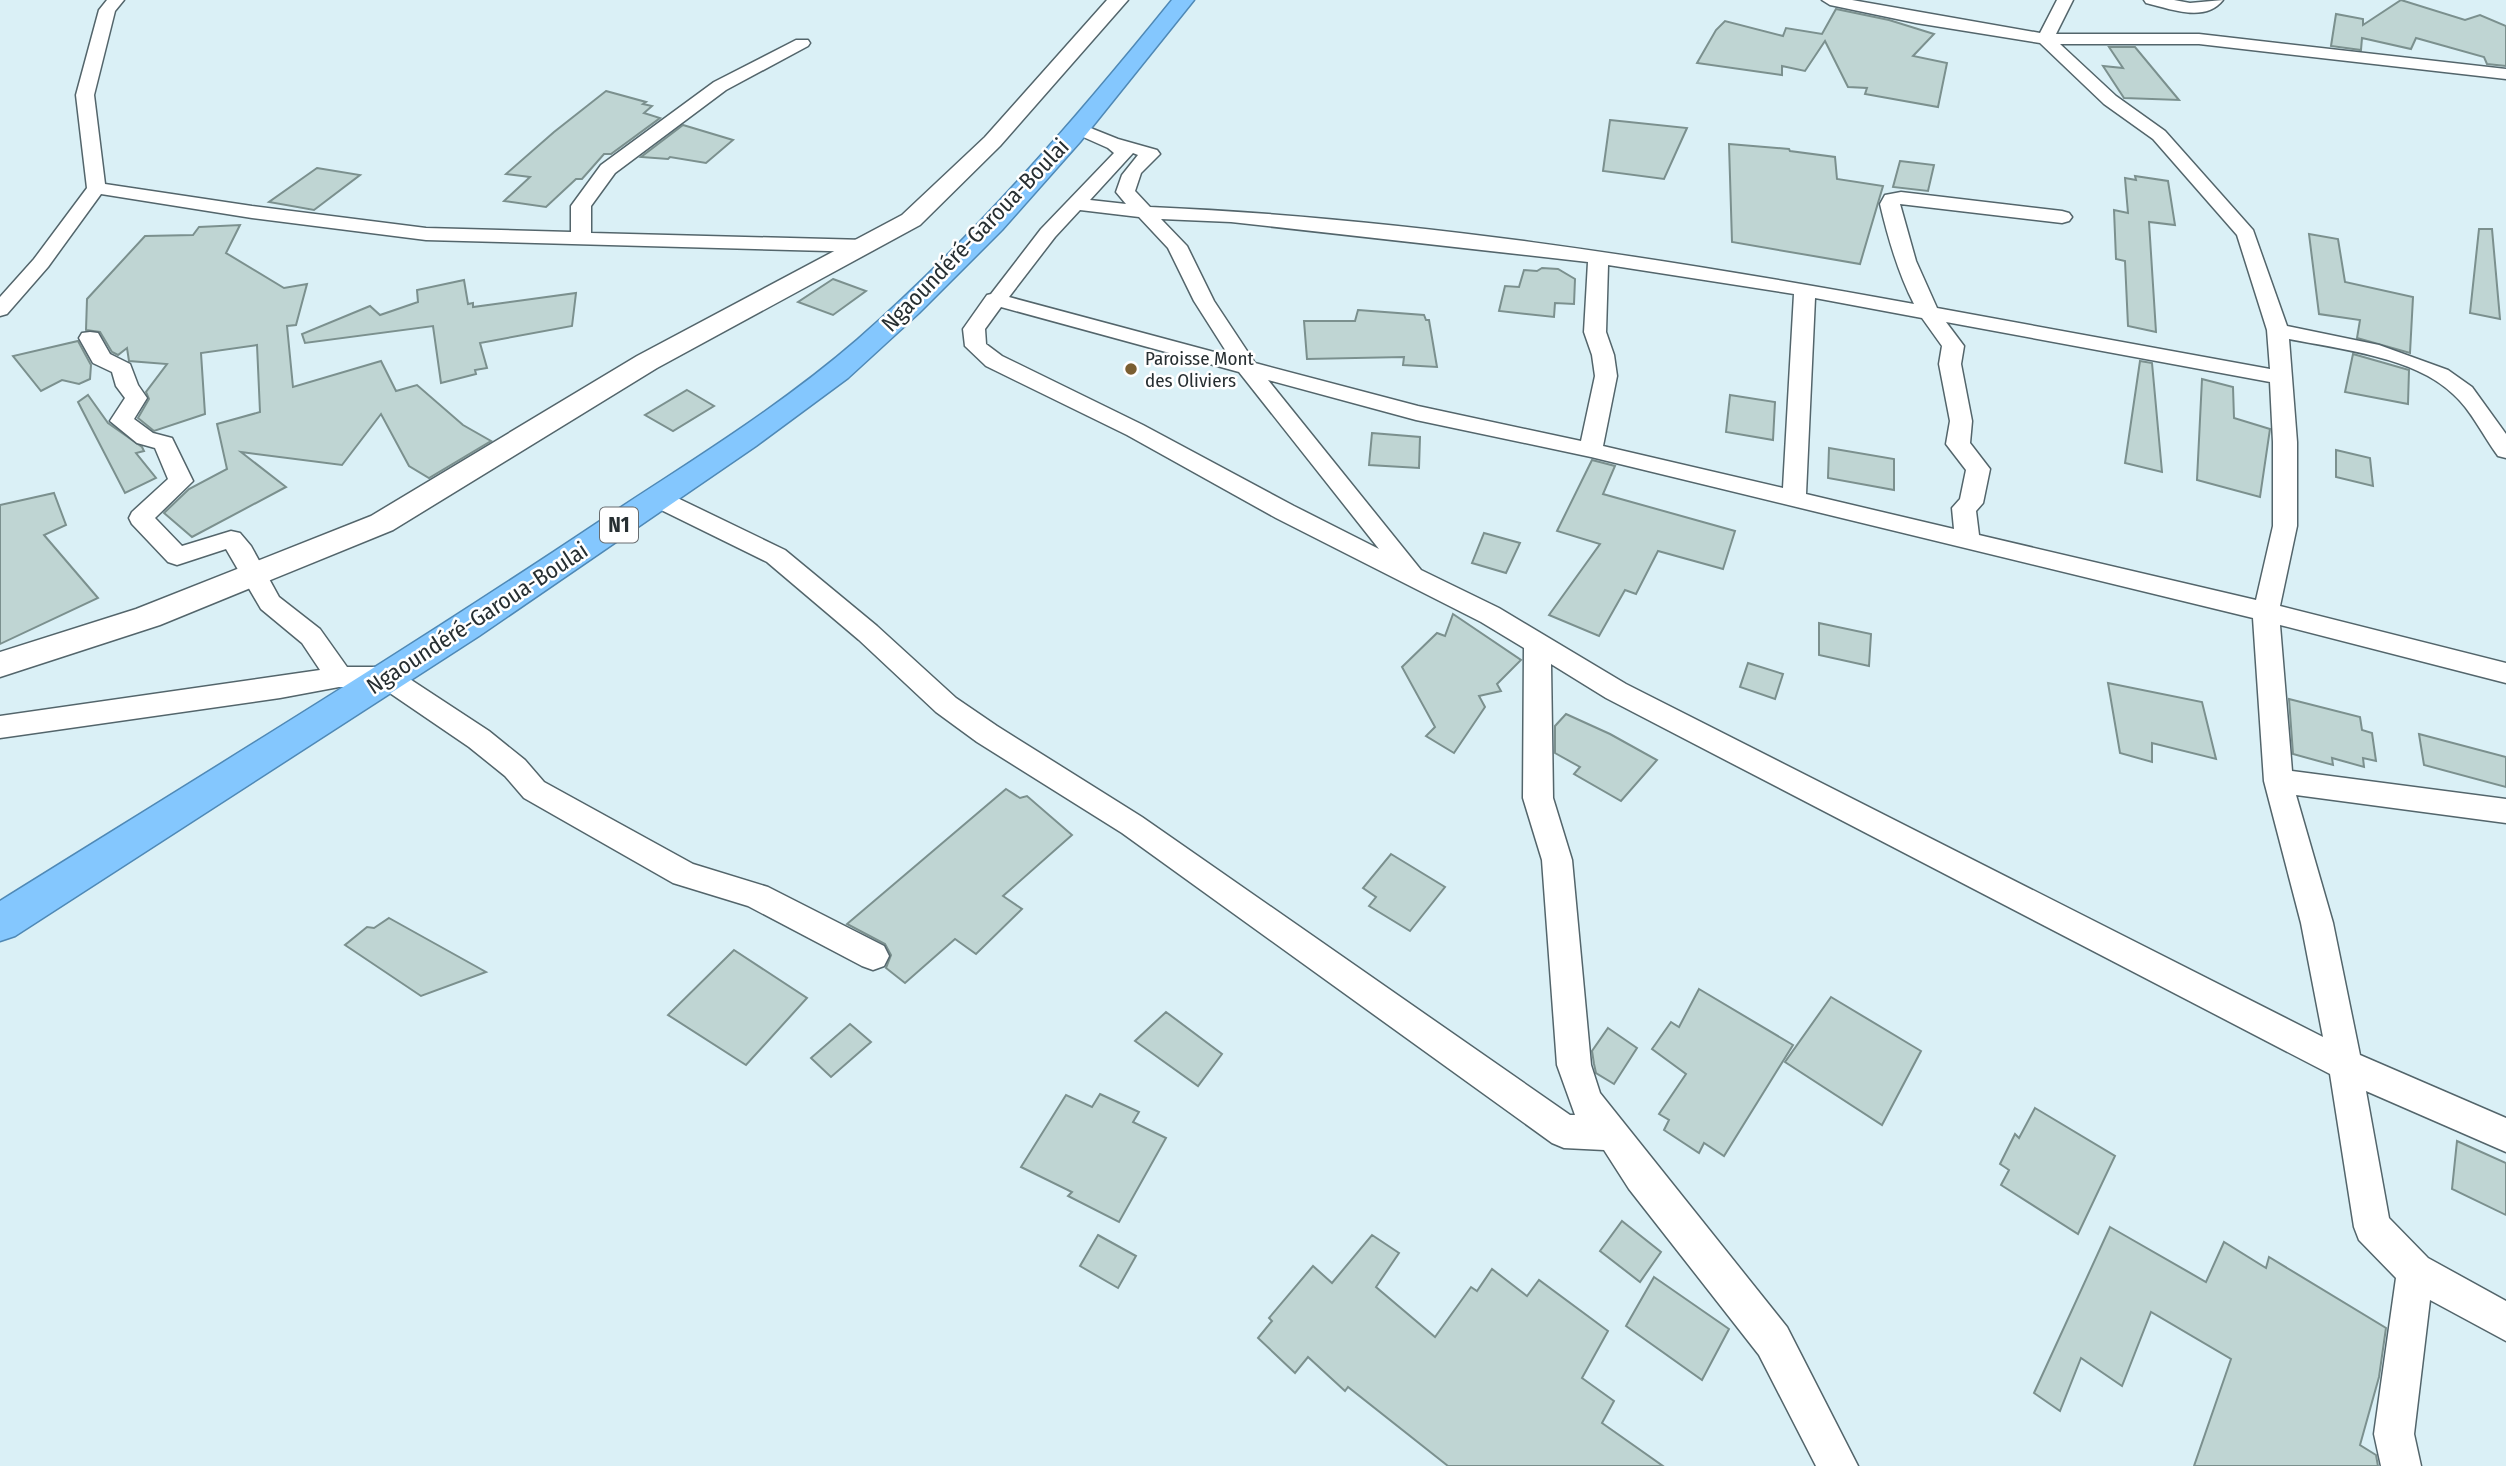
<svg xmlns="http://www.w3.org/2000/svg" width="2506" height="1466" viewBox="0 0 2506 1466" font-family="'Fira Sans Condensed',sans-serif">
  <rect width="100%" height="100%" fill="#daf0f6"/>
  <!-- building -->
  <g fill="#bfd5d3" stroke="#7b908e" stroke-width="2">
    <polygon points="2401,0 2465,20 2480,15 2506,26 2506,66 2487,64 2484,57 2416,38 2411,49 2362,38 2361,50 2331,46 2336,14 2363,19 2363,25"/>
    <polygon points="1836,9 1889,20 1934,34 1913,56 1947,63 1938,107 1865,94 1867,88 1848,87 1825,41 1805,71 1782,66 1782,75 1697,63 1716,30 1725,21 1783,36 1786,28 1822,34"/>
    <polygon points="2109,47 2135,47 2179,100 2124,98 2103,66 2123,68"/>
    <polygon points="606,91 646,102 643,104 652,106 644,113 660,118 611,154 604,154 582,179 576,179 546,207 504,201 530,177 506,174 554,132"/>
    <polygon points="1610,120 1687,128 1664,179 1603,171"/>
    <polygon points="683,125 733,140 706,163 670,157 668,159 641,157"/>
    <polygon points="1729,144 1789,149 1790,151 1835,157 1837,179 1883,186 1860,264 1732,242"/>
    <polygon points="1900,161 1934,165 1928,191 1893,187"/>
    <polygon points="317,168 360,175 314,210 269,202"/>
    <polygon points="2135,176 2168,181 2175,225 2149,222 2156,332 2128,326 2125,261 2116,259 2114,210 2128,213 2125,178 2136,180"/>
    <polygon points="240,225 226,253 284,288 307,284 296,325 287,326 293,387 381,361 396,391 417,385 463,425 491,441 429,478 409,466 381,414 342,465 241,452 286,487 192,537 164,513 189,489 227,469 217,424 260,412 257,345 201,353 205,414 154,431 138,418 149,399 146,392 167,364 129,361 127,348 118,355 112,352 100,332 86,330 87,299 145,236 193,235 199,227"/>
    <polygon points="2479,229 2492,229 2500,319 2470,313"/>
    <polygon points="2309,234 2338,239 2345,282 2413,297 2410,353 2357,338 2360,320 2319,314"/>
    <polygon points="1542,268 1558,269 1575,279 1574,304 1555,303 1554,317 1499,311 1505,286 1519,287 1524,270 1537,271"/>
    <polygon points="833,279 866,291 833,315 798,302"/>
    <polygon points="464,280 468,304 473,303 473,307 576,293 572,326 480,343 487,368 475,370 476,374 441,383 433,326 305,343 302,334 370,306 380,315 418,302 417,290"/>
    <polygon points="1358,310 1424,315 1426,320 1429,320 1437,367 1403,365 1404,357 1307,359 1304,321 1355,321"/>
    <polygon points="78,341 91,365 90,379 79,384 62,380 41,391 13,356"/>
    <polygon points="2353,354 2409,370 2408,404 2345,392"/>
    <polygon points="2140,361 2152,363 2162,472 2125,463"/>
    <polygon points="2202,379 2233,387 2234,418 2270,429 2260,497 2197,480"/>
    <polygon points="687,390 714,406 673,431 645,415"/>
    <polygon points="88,395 108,423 142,447 144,451 136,453 156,478 125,493 78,402"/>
    <polygon points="1730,395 1775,402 1773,440 1726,432"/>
    <polygon points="1372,433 1420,437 1419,468 1369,465"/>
    <polygon points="1829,448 1894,459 1894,490 1828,478"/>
    <polygon points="2336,450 2370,458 2373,486 2336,477"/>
    <polygon points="1592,460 1615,466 1603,494 1735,531 1723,569 1658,551 1636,594 1625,590 1599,636 1549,615 1600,544 1557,531"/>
    <polygon points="54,493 66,525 44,535 98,598 0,644 0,505"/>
    <polygon points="1484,533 1520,543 1506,573 1472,563"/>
    <polygon points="1453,614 1521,660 1497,684 1501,691 1479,696 1485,707 1454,753 1426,736 1435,727 1402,667 1437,633 1445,636"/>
    <polygon points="1819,623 1871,634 1869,666 1819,655"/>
    <polygon points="1748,663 1783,674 1775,699 1740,687"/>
    <polygon points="2108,683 2202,702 2216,759 2152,743 2152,762 2120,753"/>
    <polygon points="2289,699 2360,717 2362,730 2372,733 2376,761 2363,758 2364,767 2332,758 2333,765 2293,754"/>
    <polygon points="1566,714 1610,734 1657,760 1621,801 1574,774 1580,767 1555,753 1555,726"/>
    <polygon points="2419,734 2506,757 2506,787 2424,765"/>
    <polygon points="1006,789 1020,798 1027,796 1072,835 1003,896 1022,909 976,954 955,939 905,983 886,968 891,955 885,944 847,924"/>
    <polygon points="1391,854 1445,887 1410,931 1369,906 1376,897 1363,888"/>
    <polygon points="389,918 486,972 421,996 345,945 367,927 374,928"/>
    <polygon points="734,950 807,998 746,1065 668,1015"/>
    <polygon points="1699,989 1793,1045 1724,1156 1704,1143 1699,1153 1664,1130 1669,1120 1659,1114 1686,1074 1652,1049 1671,1022 1679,1027"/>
    <polygon points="1831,997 1921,1051 1882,1125 1785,1062"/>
    <polygon points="1166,1012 1222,1054 1198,1086 1135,1041"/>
    <polygon points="850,1024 871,1042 831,1077 811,1058"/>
    <polygon points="1608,1028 1637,1048 1614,1084 1596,1073 1594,1064 1592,1051"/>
    <polygon points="1100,1094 1139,1112 1133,1122 1166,1138 1119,1222 1068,1196 1072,1192 1021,1167 1066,1095 1092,1107"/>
    <polygon points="2035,1108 2115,1156 2078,1234 2001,1185 2009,1170 2000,1164 2015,1134 2019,1138"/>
    <polygon points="2457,1141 2506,1163 2506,1215 2452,1189"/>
    <polygon points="1622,1221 1661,1252 1640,1282 1600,1251"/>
    <polygon points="2110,1227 2206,1282 2224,1242 2266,1268 2269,1257 2386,1328 2379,1377 2360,1445 2376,1455 2378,1466 2194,1466 2231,1359 2151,1312 2122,1386 2081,1358 2060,1411 2034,1393"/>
    <polygon points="1098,1235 1136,1256 1118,1288 1080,1266"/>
    <polygon points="1372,1235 1399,1253 1376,1287 1435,1337 1471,1287 1477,1291 1492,1269 1527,1296 1539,1280 1608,1331 1582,1378 1614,1401 1602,1423 1663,1466 1448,1466 1348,1387 1345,1391 1308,1357 1295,1373 1258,1338 1272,1321 1269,1318 1313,1266 1332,1283"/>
    <polygon points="1654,1277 1729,1329 1702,1380 1626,1326"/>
  </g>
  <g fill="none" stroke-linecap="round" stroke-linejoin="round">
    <defs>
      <g id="minor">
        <polygon points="107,0 124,0 115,11 94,95 105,184 252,206 426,228 571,232 571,206 601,165 714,82 796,40 808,40 810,43 808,46 726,90 615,173 591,206 591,233 866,240 873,242 876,246 873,250 866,252 426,240 252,218 101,194 48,267 7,314 0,316 0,297 34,259 87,188 76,95 99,10"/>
        <path d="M1822,0H1852L2040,33L2057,0H2073L2056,34H2199L2506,69V79L2199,44H2060L2116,96L2165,131L2253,230L2287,326L2379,345L2448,370L2472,387L2506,434V458L2498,456C2483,436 2472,411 2453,394C2415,357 2339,349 2289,339L2297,442V526L2280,606L2506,663V683L2280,625L2292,771L2506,799V823L2296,795L2333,923L2360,1055L2506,1118V1152L2366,1091L2389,1218L2428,1258L2506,1301V1341L2430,1300L2414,1434L2421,1466H2381L2374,1434L2396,1278L2359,1240L2354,1227L2330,1074L1606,698L1551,664L1553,798L1572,860L1591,1065L1600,1093L1787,1327L1858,1466H1816L1759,1355L1629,1189L1604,1150L1564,1148L1552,1143L1122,833L977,742L936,712L859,640L767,562L649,504L645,498L649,492L657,490L665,492L785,550L877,626L956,698L997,726L1142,817L1570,1115H1575L1557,1065L1542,860L1523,798L1524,648L1481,622L1276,518L1127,435L986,366L965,346L963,329L987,295L991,294L1041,229L1114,153L1108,148L1072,132L1069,128L1078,123L1118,139L1157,150L1160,154L1141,173L1135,191L1150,207C1406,218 1662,258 1914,304C1898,273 1888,238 1880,204L1885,195L1901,192L2062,211L2069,213L2072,217L2069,221L2062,223L1900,204L1916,261L1937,308L2270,369L2267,330L2237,235L2153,139L2104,104L2040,43L1916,23L1830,5ZM1133,153L1138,155L1122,175L1116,192L1126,204L1090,200ZM1080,210L1139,217L1168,248L1194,301L1229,356L1009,297L1055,237ZM1161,219L1231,222L1588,262L1584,332L1592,355L1595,376L1581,441L1418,406L1255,363L1214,301L1187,246ZM1608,265L1794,294L1783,488L1603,446L1617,376L1614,355L1606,332ZM1815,298L1922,318L1942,346L1939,364L1950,421L1946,444L1966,470L1960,499L1952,508L1954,529L1806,494ZM1001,307L1239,372L1379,549L1294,506L1143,425L1002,356L986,344L985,329ZM1946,322L2270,382L2273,442V526L2256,600L1979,535L1976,511L1983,503L1990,469L1970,443L1972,421L1961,364L1964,346ZM1268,380L1416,420L1591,457L2253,618L2264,781L2301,923L2323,1037L1626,684L1499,608L1421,570Z"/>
        <path d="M2144,0H2174L2190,3L2223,0C2205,23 2171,9 2146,3Z"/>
        <polygon points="90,332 98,333 110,354 130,364 138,385 147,398 134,419 153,433 172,438 193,481 155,518 182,546 231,531 240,533 251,546 279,597 320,629 347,667 386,667 396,670 489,731 525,760 544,782 693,864 768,887 884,946 889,956 884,966 873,970 862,966 748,906 673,883 524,798 505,776 469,747 381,687 339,687 280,698 0,738 0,716 320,670 302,643 261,609 226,549 177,565 168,562 132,524 129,518 132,512 168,479 155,448 137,443 110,421 125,398 116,386 112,372 93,363 79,338 82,333"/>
      </g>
      <polygon id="tertiary" points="1107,0 1128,0 1000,146 920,225 657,368 393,530 160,625 0,677 0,652 136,609 371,516 637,356 902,215 985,137"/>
      <path id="trunk" d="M1172,0H1194L1080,142L1002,230L919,313L848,378L756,446L479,636L15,936L0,941V901C199,777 399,655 594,525C683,466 776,410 857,340C973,238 1075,120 1172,0Z"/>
    </defs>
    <!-- minor casing -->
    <use href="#minor" stroke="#53656b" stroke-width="3"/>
    <!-- tertiary casing -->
    <use href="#tertiary" stroke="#53656b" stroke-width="3"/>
    <!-- trunk casing -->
    <use href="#trunk" stroke="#4f89b6" stroke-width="3"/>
    <!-- minor -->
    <use href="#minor" fill="#fff" fill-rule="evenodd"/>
    <!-- tertiary -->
    <use href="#tertiary" fill="#fff" fill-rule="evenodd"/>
    <!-- trunk -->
    <use href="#trunk" fill="#84c7fe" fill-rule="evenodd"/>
  </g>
  <!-- markers -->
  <circle fill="#7a5e31" stroke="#fff" stroke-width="2.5" cx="1131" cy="369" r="7"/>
  <g text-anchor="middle" stroke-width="5" stroke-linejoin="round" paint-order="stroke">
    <!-- far-poi labels -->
    <g font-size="19" fill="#272f32" stroke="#fff" text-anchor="start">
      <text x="1145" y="365">Paroisse Mont<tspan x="1145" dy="22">des Oliviers</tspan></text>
    </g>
    <!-- shield labels -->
    <rect fill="#fff" stroke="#686d70" stroke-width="2" x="600" y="507.5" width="38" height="35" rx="5"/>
    <g font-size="21" font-weight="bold" fill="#272f32">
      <text x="619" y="532">N1</text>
    </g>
    <!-- street labels -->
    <g font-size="23" fill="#272f32" stroke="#fff">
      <text transform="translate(975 235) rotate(-46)" y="8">Ngaoundéré-Garoua-Boulai</text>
      <text transform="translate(477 618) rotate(-33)" y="8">Ngaoundéré-Garoua-Boulai</text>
    </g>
  </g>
</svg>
